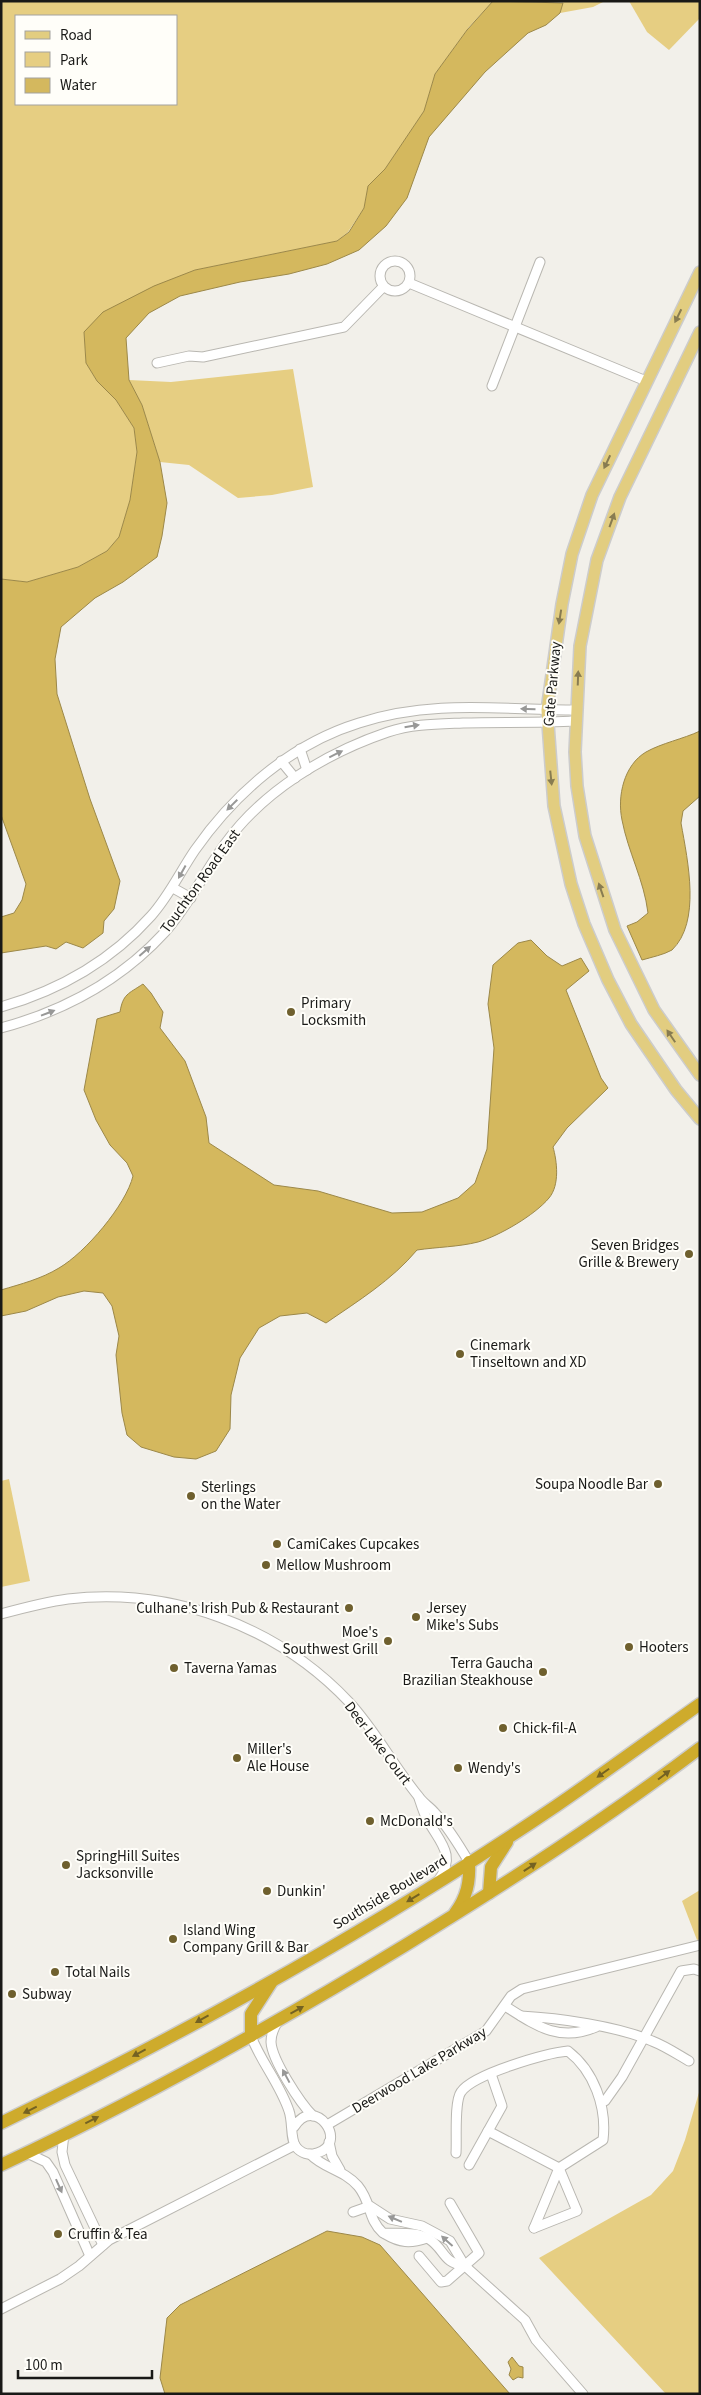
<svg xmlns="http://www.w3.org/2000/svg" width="701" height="2395" viewBox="0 0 701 2395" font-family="'Source Sans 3',sans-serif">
  <rect width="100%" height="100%" fill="#f2f0ea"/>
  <!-- green -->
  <g fill="#e6ce82" fill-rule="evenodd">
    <path d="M1,1H493L469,27L435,74L424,111L385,169L368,186L364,208L348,232L337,241L195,270L176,278L84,332L86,363L97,381L116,400L134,428L137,452L130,500L119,537L107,551L78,567L27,582L1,579ZM16,16H176V104H16Z"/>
    <polygon points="563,1 605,1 593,7 560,13"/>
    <polygon points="629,1 700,1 700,18 669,50 647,32"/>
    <polygon points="293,369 313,487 272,495 238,498 189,465 160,462 142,405 129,380 171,382"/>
    <polygon points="9,1479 30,1581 1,1587 1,1481"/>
    <polygon points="700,1890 700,1939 697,1940 682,1901"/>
    <polygon points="700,2089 700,2394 666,2394 539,2258 651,2195 673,2171 685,2140"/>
  </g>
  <!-- water -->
  <g fill="#d4b85e" stroke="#9c8849">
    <polygon points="493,1 563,3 560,13 546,25 528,33 485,72 429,137 407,198 386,226 359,250 327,264 289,274 240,282 180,296 149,313 126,338 129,380 142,405 160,462 167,503 162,536 157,557 123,582 95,598 61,627 55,659 57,694 90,799 120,881 114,909 104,921 103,933 83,948 66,942 56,949 46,946 1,953 1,917 14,913 22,900 26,884 1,815 1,579 27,582 78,567 107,551 119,537 130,500 137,452 134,428 116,400 97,381 86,363 84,332 103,312 154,286 195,270 337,241 349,232 364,208 368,186 385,169 424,111 435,74 467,30"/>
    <path d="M700,731V796L683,811L681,823C688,862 701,922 672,950C663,955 652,957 642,960L627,926L637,922L648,913C644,880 628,852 622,820C617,796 624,765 646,752C662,743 683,739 700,731Z"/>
    <path d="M531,940L547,956L562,966L581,958L589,971L566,990L601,1078L608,1088L567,1128L553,1147C557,1161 560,1185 549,1198C535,1215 499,1236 478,1242C458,1247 437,1247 417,1250C392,1280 358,1301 326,1323L307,1313L280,1316L259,1328L240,1358L231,1395L230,1429L216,1451L196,1459L174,1457L141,1447L127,1435L122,1413L116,1355L119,1336L112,1306L103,1293L84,1291L58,1297L26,1311L1,1316V1290C21,1284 41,1279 59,1268C85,1253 126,1205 133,1176L127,1163L110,1145L96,1120L84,1090L97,1019L120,1012C123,994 128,994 143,984L151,993L163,1012L160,1028L185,1061L206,1117L209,1143L274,1185L318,1191L392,1213L422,1212L458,1198L475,1183L487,1149L494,1048L488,1004L493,965L518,943Z"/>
    <polygon points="327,2231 362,2237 380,2245 510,2394 165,2394 160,2378 167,2318 180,2305"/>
    <polygon points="512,2357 519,2366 523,2367 523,2378 518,2377 513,2380 509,2375 511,2369 508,2362"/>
  </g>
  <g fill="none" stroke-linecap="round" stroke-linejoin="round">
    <defs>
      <g id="minor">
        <circle cx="395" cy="276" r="15"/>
        <polyline points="409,283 646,381"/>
        <polyline points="157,363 189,356 203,357 344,327 383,287"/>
        <polyline points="492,386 540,262"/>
        <polyline points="300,749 307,770"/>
        <polyline points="281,761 295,778"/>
        <polyline points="173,888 191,898"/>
        <path d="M1,1007C60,990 110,962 151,916C169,896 180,872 195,850C235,793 291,744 359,723C433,699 501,710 576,710"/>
        <path d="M1,1028C64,1011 121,980 165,932C189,905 204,873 225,844C263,791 326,753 388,732C412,724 437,724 463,723C500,722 538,723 576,721"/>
        <path d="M1,1614C23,1608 45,1602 68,1599C172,1587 277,1626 349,1702C376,1731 394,1767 419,1797C423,1803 430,1807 435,1813C448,1827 459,1845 469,1862"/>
        <path d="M419,1798C421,1804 423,1811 426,1817C438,1841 458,1854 438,1881"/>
        <path d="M505,2006C535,2025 559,2043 596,2027"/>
        <path d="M521,2016C559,2018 617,2026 652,2041C665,2046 677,2054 689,2061"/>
        <path d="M279,2020C274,2027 271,2033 271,2042C272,2060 300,2103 313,2116"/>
        <path d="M251,2036C261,2062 280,2084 289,2111C293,2122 290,2139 296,2147C301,2153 309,2156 317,2153C350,2144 315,2093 294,2127"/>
        <polyline points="601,2102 605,2101 622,2077 681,1971 694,1969 700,1971"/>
        <polyline points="327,2125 486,2031 511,1996 522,1989 700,1945"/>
        <polyline points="488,2131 559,2168 577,2211 534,2228"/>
        <polyline points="64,2134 62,2152 65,2165 103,2245"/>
        <polyline points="329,2142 332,2156 340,2170"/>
        <polyline points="27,2153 46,2162 53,2172 90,2256"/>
        <path d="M456,2153C457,2139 454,2102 461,2092C473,2074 547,2053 568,2051C594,2071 607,2107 603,2140L559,2168L534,2228"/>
        <path d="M310,2154C324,2169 343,2169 358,2186C372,2203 367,2218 383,2233C397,2234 417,2231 429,2239C445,2249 442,2263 465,2266"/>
        <polyline points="469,2165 502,2106 491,2074"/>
        <polyline points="353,2212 370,2206 390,2219 422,2226 450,2241 465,2266 525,2320 536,2340 583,2394"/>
        <path d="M385,2234C400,2243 410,2244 427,2238"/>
        <polyline points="419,2256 441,2282 447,2281 479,2253 450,2203"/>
        <polyline points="1,2309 60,2279 79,2266 109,2240 295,2145"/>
      </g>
      <g id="major">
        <polyline points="700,272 592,495 572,554 562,604 547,710 554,806 571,884 584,924 608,980 631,1024 676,1090 700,1119"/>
        <polyline points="700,332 620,497 597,560 580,646 575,752 577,786 585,836 615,930 654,1010 700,1075"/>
      </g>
      <g id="highway">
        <polyline points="489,1893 491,1867 507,1842"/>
        <path d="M455,1913C467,1897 470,1882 469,1862"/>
        <polyline points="251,2036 251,2014 271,1983"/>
        <path d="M1,2123C192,2030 380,1925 556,1806C604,1773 652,1738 700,1704"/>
        <path d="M1,2165C140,2100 274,2025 404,1946C505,1884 605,1820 700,1748"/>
      </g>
    </defs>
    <!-- minor casing -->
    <use href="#minor" stroke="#b9b7b1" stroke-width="11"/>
    <!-- major casing -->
    <use href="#major" stroke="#ccc" stroke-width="14"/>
    <!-- highway casing -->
    <use href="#highway" stroke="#ccc" stroke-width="15"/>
    <!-- minor -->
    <use href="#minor" stroke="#fff" stroke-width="9"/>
    <!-- major -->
    <use href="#major" stroke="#e2cd80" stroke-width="11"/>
    <!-- highway -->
    <use href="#highway" stroke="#ceab2c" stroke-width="12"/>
  </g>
  <!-- one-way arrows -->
  <defs><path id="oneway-solid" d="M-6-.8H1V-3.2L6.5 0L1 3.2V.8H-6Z" transform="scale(1.25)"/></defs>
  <g fill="#887c51">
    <use href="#oneway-solid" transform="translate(678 316) rotate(116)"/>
    <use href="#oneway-solid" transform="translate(607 462) rotate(115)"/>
    <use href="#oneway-solid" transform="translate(612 520) rotate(-70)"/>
    <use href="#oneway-solid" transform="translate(560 617) rotate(99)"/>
    <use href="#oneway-solid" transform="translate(578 678) rotate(-88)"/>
    <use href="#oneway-solid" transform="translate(551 778) rotate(84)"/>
    <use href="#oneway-solid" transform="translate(601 890) rotate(-109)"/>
    <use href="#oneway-solid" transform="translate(671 1036) rotate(-124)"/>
  </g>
  <g fill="#989897">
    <use href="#oneway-solid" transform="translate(528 709) rotate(-178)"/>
    <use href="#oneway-solid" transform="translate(412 726) rotate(-9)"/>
    <use href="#oneway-solid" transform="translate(336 754) rotate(-26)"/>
    <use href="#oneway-solid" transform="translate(232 805) rotate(135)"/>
    <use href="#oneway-solid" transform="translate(182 872) rotate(119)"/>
    <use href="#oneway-solid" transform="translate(145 951) rotate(-41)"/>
    <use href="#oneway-solid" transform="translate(48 1013) rotate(-21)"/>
    <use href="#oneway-solid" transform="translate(286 2076) rotate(-118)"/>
    <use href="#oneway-solid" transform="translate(59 2186) rotate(66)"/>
    <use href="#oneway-solid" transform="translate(395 2219) rotate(-157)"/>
    <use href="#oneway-solid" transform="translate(447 2241) rotate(-138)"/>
  </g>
  <g fill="#746222">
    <use href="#oneway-solid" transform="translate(603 1773) rotate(145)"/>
    <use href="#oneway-solid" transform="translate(664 1775) rotate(-37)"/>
    <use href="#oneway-solid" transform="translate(530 1867) rotate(-33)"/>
    <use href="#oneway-solid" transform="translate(413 1898) rotate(149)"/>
    <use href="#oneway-solid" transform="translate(297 2010) rotate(-29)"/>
    <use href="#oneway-solid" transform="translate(202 2019) rotate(151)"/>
    <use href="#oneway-solid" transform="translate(139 2053) rotate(152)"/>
    <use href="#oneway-solid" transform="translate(30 2110) rotate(154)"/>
    <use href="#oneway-solid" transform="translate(92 2120) rotate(-27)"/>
  </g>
  <!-- markers -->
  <g fill="#6f602e" stroke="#fffef9" stroke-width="2">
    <circle cx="291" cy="1012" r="5"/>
    <circle cx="689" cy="1254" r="5"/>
    <circle cx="460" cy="1354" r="5"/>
    <circle cx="658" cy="1484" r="5"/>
    <circle cx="191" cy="1496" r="5"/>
    <circle cx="277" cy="1544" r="5"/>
    <circle cx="266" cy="1565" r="5"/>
    <circle cx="349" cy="1608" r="5"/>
    <circle cx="416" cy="1617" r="5"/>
    <circle cx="388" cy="1641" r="5"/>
    <circle cx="629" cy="1647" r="5"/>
    <circle cx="174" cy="1668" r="5"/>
    <circle cx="543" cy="1672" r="5"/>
    <circle cx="503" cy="1728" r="5"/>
    <circle cx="237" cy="1758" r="5"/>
    <circle cx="458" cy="1768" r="5"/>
    <circle cx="370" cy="1821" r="5"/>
    <circle cx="66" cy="1865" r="5"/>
    <circle cx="267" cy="1891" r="5"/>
    <circle cx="173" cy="1939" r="5"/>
    <circle cx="55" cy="1972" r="5"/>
    <circle cx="12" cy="1994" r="5"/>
    <circle cx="58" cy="2234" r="5"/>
  </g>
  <g text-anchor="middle" stroke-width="4" stroke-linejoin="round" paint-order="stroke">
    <!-- street labels -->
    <g font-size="15" fill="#191917" stroke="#fffef9">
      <text transform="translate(552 684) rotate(-85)" y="5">Gate Parkway</text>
      <text transform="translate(200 881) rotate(-54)" y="5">Touchton Road East</text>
      <text transform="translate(378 1743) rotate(53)" y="5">Deer Lake Court</text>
      <text transform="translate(390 1892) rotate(-31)" y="5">Southside Boulevard</text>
      <text transform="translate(419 2070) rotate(-31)" y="5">Deerwood Lake Parkway</text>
    </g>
    <!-- poi labels -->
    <g font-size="15" fill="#191917" stroke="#fffef9" text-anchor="start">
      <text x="301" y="1008">Primary<tspan x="301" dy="17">Locksmith</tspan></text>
      <text x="679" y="1250" text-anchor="end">Seven Bridges<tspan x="679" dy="17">Grille &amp; Brewery</tspan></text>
      <text x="470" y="1350">Cinemark<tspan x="470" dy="17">Tinseltown and XD</tspan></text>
      <text x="648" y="1489" text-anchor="end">Soupa Noodle Bar</text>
      <text x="201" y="1492">Sterlings<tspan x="201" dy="17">on the Water</tspan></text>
      <text x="287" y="1549">CamiCakes Cupcakes</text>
      <text x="276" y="1570">Mellow Mushroom</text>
      <text x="339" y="1613" text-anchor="end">Culhane's Irish Pub &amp; Restaurant</text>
      <text x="426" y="1613">Jersey<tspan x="426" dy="17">Mike's Subs</tspan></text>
      <text x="378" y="1637" text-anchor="end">Moe's<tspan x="378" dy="17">Southwest Grill</tspan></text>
      <text x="639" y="1652">Hooters</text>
      <text x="533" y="1668" text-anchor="end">Terra Gaucha<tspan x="533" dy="17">Brazilian Steakhouse</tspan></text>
      <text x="184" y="1673">Taverna Yamas</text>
      <text x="513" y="1733">Chick-fil-A</text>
      <text x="247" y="1754">Miller's<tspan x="247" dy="17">Ale House</tspan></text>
      <text x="468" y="1773">Wendy's</text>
      <text x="380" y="1826">McDonald's</text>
      <text x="76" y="1861">SpringHill Suites<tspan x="76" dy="17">Jacksonville</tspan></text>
      <text x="277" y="1896">Dunkin'</text>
      <text x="183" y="1935">Island Wing<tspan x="183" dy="17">Company Grill &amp; Bar</tspan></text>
      <text x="65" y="1977">Total Nails</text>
      <text x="22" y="1999">Subway</text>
      <text x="68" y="2239">Cruffin &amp; Tea</text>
    </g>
  </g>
  <!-- border -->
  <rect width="701" height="2395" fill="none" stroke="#191917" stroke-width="5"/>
  <!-- legend -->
  <rect x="15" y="15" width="162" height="90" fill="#fffef9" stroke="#a3a29f"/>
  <rect x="25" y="31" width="25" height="8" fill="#e2cd80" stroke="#a3a29f"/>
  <text x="60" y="40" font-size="15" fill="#191917">Road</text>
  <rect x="25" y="52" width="25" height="15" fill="#e6ce82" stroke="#a3a29f"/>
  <text x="60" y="65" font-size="15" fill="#191917">Park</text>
  <rect x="25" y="78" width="25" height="15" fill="#d4b85e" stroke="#a3a29f"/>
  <text x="60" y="90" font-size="15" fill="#191917">Water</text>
  <!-- scale -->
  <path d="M18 2370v8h134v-8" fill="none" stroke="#191917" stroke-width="2.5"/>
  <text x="25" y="2370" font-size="15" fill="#191917" stroke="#fffef9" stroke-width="4" paint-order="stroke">100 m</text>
</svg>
